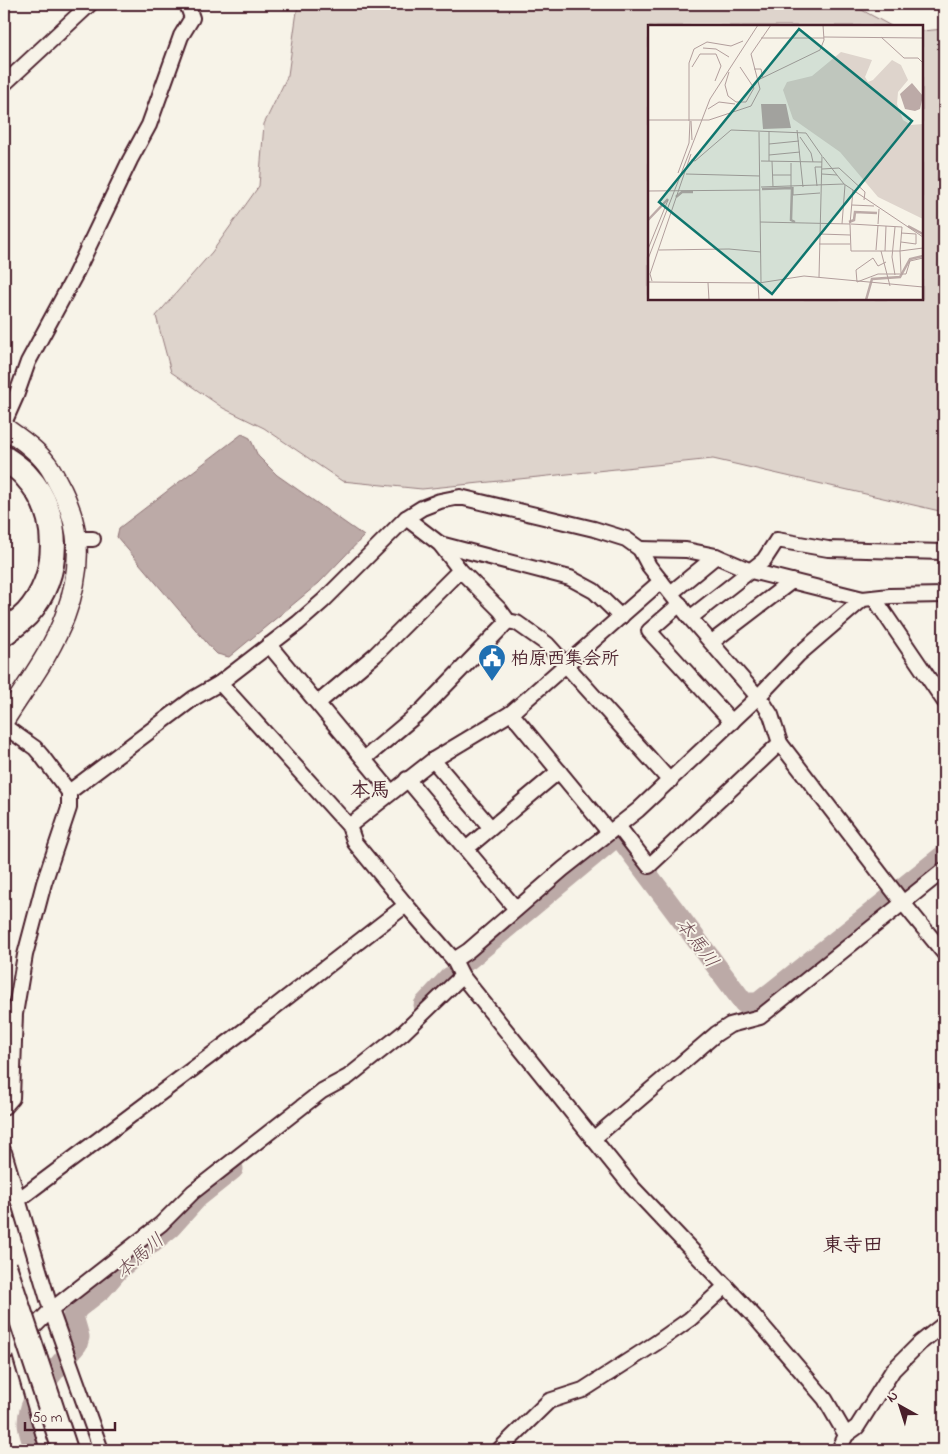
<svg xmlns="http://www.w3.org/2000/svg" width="948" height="1454" viewBox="0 0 948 1454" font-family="'Indie Flower','Klee One',sans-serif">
  <rect width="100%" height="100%" fill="#f7f3e8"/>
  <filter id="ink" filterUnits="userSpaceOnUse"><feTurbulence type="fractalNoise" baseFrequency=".02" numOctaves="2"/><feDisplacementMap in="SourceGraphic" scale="10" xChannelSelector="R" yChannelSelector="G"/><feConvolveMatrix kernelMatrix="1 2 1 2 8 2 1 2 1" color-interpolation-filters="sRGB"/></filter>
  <g filter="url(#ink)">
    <!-- green -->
    <polygon fill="#ded4cc" stroke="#947a7c" points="298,4 851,4 891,26 649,26 649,299 922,299 922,31 944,29 944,512 713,459 422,489 342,481 264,428 223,408 171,372 156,316 212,252 259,186 264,124 288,75"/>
    <!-- water -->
    <polygon fill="#bcaaa7" stroke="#8e7275" points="242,434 250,438 258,456 277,475 364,536 319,583 229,657 217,654 212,649 117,537 119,528"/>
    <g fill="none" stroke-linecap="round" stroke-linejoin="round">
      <!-- river -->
      <g stroke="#bcaaa7" stroke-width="21">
        <polyline points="468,960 618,835 744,1003 758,1003 944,855"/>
        <polyline points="424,1005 450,977"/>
        <path d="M35,1450C33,1442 28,1432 28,1423C28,1394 60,1366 77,1344L79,1337L73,1316L78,1308L102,1289L119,1269L171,1227L198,1197L233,1169"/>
      </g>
      <defs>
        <g id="minor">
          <polyline points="4,84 90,4"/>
          <polyline points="4,423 16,396 28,362 74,277 130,160 149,125 181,36 192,18 187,4"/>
          <polyline points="406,518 440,544 460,570 500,610 508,621 517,623 547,644 670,781"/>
          <polyline points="78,539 93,539"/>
          <polyline points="440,544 570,578 594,591 621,617"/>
          <polyline points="640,549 686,550 716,556 751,571 863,599"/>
          <polyline points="671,593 716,556"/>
          <polyline points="874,598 944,701"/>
          <polyline points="680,604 649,631 732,722"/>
          <polyline points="690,618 764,560 777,540 828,549 944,552"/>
          <polyline points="712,642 792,581"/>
          <polyline points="269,645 391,792"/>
          <polyline points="220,683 349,826 355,843 406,905 454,960 462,976 632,1187 754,1316 825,1399 846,1435"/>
          <polyline points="318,703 375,655 460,570"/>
          <polyline points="511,713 609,832"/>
          <polyline points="4,726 35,748 41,755 69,792 69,808 44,883 25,955 15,1014 12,1098 4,1107"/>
          <polyline points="364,759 422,710 508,621"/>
          <polyline points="433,760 491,828"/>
          <polyline points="407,779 516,909"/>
          <polyline points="69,792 194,698 220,683 298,623 323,601 406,518 422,508 440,501 460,497 594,529 626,539 640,549 649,566 690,618 764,704 771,715 780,743 899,898 944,953"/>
          <polyline points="349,826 433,760 511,713 661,581"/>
          <polyline points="618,826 649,866 780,743"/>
          <polyline points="466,849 559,771"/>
          <polyline points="454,960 468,951 563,869 638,810 758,697 798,655 863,599 890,596 944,595"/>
          <polyline points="593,1139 716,1034 730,1025 760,1017 944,870"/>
          <polyline points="4,1152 51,1310 101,1450"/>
          <polyline points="18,1200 250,1026 406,905"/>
          <polyline points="4,1304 17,1344 48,1450"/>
          <polyline points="4,1353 17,1344 51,1310 161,1224 193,1192 322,1091 348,1077 403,1033 462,976"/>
          <polyline points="499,1450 549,1401 583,1390 656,1343 690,1319 726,1286"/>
          <polyline points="839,1450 846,1435 857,1427 893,1370 920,1343 944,1324"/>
        </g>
        <path id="secondary" d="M4,427C19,438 36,449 47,464C51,469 54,475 57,481C82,525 83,568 65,616C51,654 25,687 4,721"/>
        <path id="motorway" d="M4,458C12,464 21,469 27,477C62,515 61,576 27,614C20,621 12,627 4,633"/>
      </defs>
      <!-- minor casing -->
      <use href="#minor" stroke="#4a1f2b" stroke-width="18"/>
      <!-- secondary casing -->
      <use href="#secondary" stroke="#4a1f2b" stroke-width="22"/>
      <!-- motorway casing -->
      <use href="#motorway" stroke="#4a1f2b" stroke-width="28"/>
      <!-- minor -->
      <use href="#minor" stroke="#f7f3e8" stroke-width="14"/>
      <!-- secondary -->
      <use href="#secondary" stroke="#f7f3e8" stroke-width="19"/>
      <!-- motorway -->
      <use href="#motorway" stroke="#f7f3e8" stroke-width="24"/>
      <defs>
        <polyline id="motorway-bridge" points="4,1266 65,1450"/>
      </defs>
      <!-- motorway-bridge casing -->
      <use href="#motorway-bridge" stroke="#4a1f2b" stroke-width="28" stroke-linecap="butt"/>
      <!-- motorway-bridge -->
      <use href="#motorway-bridge" stroke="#f7f3e8" stroke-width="24"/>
    </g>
  </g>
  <!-- icons -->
  <defs>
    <symbol id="civic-pin" viewBox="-11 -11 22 30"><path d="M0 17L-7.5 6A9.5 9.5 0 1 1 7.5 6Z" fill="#1f6fb2" stroke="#f7f3e8"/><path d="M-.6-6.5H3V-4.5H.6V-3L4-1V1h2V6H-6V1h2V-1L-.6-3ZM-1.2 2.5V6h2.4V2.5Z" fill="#fff"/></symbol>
  </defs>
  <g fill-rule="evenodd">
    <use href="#civic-pin" x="476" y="642" width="32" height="43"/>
  </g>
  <g text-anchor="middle" stroke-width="4" stroke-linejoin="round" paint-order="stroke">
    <!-- poi labels -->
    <g font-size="18" font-weight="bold" fill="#4a1f2b" stroke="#f7f3e8" text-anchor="start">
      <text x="511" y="664">柏原西集会所</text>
    </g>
    <!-- water labels -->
    <g font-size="19" font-style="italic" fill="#6c4950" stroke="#f7f3e8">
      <text transform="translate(698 942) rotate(53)" y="7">本馬川</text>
      <text transform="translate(139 1255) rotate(-41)" y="7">本馬川</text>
    </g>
    <!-- quarter labels -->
    <g font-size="20" font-weight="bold" fill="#4a1f2b" stroke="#f7f3e8">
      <text x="370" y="796">本馬</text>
      <text x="853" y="1251">東寺田</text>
    </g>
  </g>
  <!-- overview -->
  <g transform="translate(648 25)">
    <rect width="275" height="275" fill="#f7f3e8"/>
    <path d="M193,27L224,35L217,52L220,57L225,55L244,35L253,40L260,55L250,67L249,79L255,95L263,100L275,99V194L230,172L192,127L145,94L135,65L139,57L164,51Z" fill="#ded4cc"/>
    <path d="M264,58L275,71L272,84L267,86L257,84L252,69ZM113,79H138L143,103L115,104Z" fill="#bcaaa7"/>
    <path fill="none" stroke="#bcaaa7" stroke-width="2.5" d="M114,164L144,163L143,195L147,197M28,172L34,167H45M0,195L20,174M201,197L206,195L207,187L229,188M260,201L275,209M218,275L224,254L252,252L262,234L275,231"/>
    <path fill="none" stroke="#b29e9c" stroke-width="1" d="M176,12L275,13M233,12L256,33H270L275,38M113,13H176M55,23L68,24L81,32M44,42L52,29H68L73,41L67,56M106,44H113L115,53M81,47L77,60L80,71L88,77H98L106,63L92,42M110,55L172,25L176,15L175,0M60,84L71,77L87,79M0,95H61L103,81L112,64L103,29L123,0M41,96V38L46,24L59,17L83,21L95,16M43,96L44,115M149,105L155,162M111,107L113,257M121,107V136M152,112L163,128L165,137M121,119L151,116M121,130L152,127M175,132L196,159M43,135L47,136L83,105L158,108L174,131L171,252M113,136L174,137M124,136L125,162M143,138V162M174,144L191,143L217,167L216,175M30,148L41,118L42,96M38,149L112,151M174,149L189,150M125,150H143M169,161L167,142H174M113,162L196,159L275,212M145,162V170L172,168M0,166L112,165M204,180L226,181M112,197L202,199M194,199L197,160M203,199L254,202L252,226H203L202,199L205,165M230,199L231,184M253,208L268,209M172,209L202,210M253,217L268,219V209M171,219H202M0,224L20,175M11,225L81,224L113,227M228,225L230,200M233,226L242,261M237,226L238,201M0,234L62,74L110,0M238,237L230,241L225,233L208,245L209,257L230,249H258L262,236L275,233M253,248L252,226L275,223M247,250L244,232L247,202M4,256L2,249L43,129M0,257L110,258L111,275M60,258L61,275M111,258L156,251L275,262"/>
    <path fill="#0f766e" fill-opacity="0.15" stroke="#0f766e" stroke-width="2.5" d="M151,4L264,96L124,269L11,177Z"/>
    <rect width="275" height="275" fill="none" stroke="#4a1f2b" stroke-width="2.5"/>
  </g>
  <!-- margin -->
  <rect width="948" height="1454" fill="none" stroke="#f7f3e8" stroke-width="20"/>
  <rect x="10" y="10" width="928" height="1434" fill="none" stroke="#4a1f2b" stroke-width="2" filter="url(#ink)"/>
  <!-- north arrow -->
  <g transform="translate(900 1406) rotate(321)" stroke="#f7f3e8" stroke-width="4" paint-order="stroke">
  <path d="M0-4L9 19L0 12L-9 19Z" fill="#4a1f2b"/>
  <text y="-8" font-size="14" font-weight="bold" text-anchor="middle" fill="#4a1f2b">N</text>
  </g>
  <!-- scale -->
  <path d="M25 1422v8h90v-8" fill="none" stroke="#4a1f2b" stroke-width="2.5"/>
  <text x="32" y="1422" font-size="15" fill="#4a1f2b" stroke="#f7f3e8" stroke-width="4" paint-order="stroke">50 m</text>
</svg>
